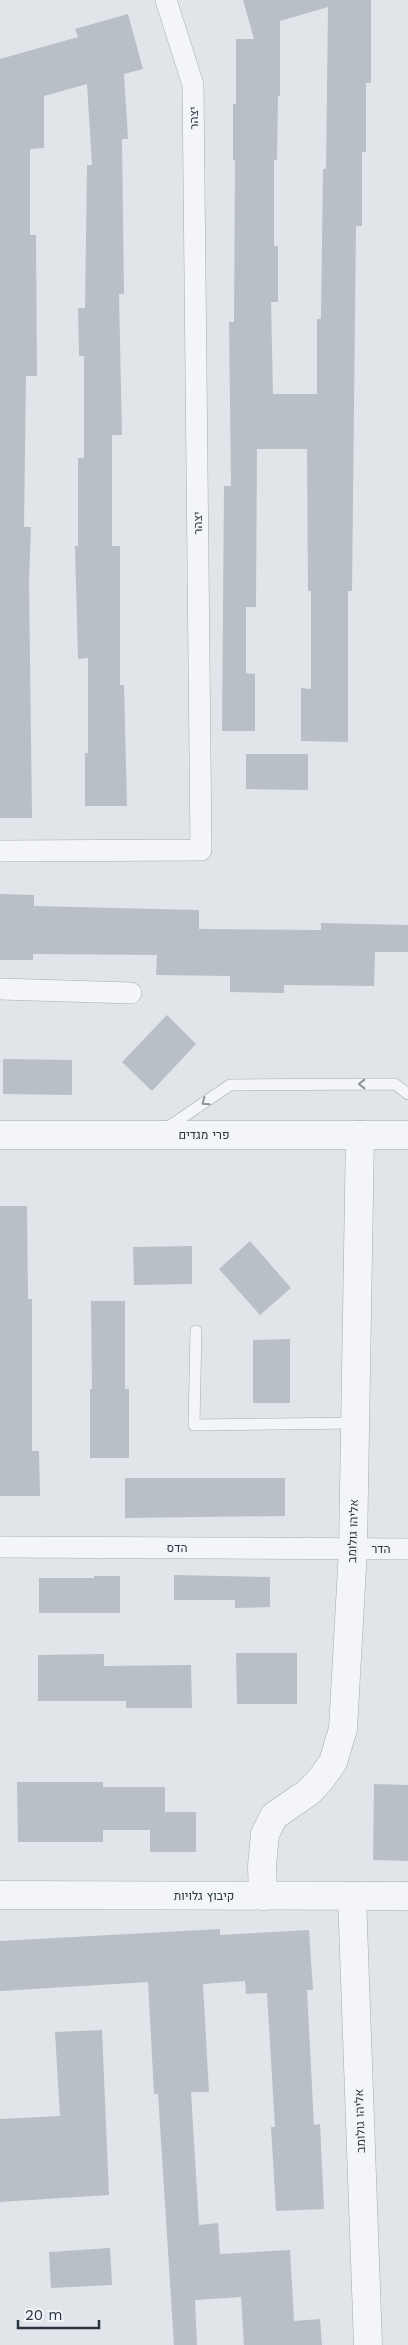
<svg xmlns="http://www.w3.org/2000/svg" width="408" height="2345" viewBox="0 0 408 2345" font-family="'Work Sans',Heebo,sans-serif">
  <rect width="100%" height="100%" fill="#e1e5ea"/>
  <!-- building -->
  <g fill="#b8bfc6" fill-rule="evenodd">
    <path d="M243,0H371V83H366V152H362V226H356L352,591H348V742L301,741V688L311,689V591H308L307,449H257L256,607H246V673L255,674V731H222L224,486H231L229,322H234L235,160H233V104H236V39H254ZM328,7L326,169H323L321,319H317V394H273L271,302H278V246H274V160H277L278,96H280V21Z"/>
    <polygon points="128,14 143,69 124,74 128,139 122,139 124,294 119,294 122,435 112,435 112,546 120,546 120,685 124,685 127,806 85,806 85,753 88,753 88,658 78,659 75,546 78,546 78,458 84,458 84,356 79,356 78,308 85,308 87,165 92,165 87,84 44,96 44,148 30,149 30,235 36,235 37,376 26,376 24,527 31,527 29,581 32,818 0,818 0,59 78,37 75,29"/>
    <polygon points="246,754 308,754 308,790 246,789"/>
    <polygon points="0,894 34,895 34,906 199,910 199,929 321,930 321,923 408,925 408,952 375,952 374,986 284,985 284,993 230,992 230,976 156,975 157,955 33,954 33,960 0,960"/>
    <polygon points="167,1015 196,1044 152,1091 122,1062"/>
    <polygon points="3,1059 72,1060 72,1095 3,1094"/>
    <polygon points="0,1206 27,1206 28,1299 32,1299 32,1451 39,1451 40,1496 0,1496"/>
    <polygon points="250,1241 291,1288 260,1315 219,1269"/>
    <polygon points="192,1246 192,1284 134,1285 133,1247"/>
    <polygon points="91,1301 125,1301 125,1389 129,1389 129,1458 90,1458 90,1389 92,1389"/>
    <polygon points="290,1339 290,1403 253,1403 253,1340"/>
    <polygon points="125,1478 285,1478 285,1516 125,1518"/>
    <polygon points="174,1575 270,1577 270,1607 235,1608 235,1600 174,1600"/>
    <polygon points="94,1576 120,1576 120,1613 39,1613 39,1578 94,1578"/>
    <polygon points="236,1653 297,1653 297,1704 237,1704"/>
    <polygon points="104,1654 104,1666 191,1665 192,1708 126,1708 126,1701 38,1701 38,1655"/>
    <polygon points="17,1782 103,1782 103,1787 165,1787 165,1812 196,1812 196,1852 150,1852 150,1830 103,1830 103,1842 18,1842"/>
    <polygon points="374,1784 408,1785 408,1861 373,1860"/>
    <polygon points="220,1929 220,1935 309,1930 313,1990 307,1990 314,2125 320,2124 324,2209 276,2211 271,2127 275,2127 267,1993 246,1994 245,1981 203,1984 209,2092 191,2092 199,2225 218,2223 220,2254 290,2250 294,2321 320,2319 322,2345 244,2345 241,2297 195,2300 197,2345 174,2345 158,2094 154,2094 148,1982 0,1991 0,1941"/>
    <polygon points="102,2030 109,2195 0,2202 0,2119 60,2116 55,2032"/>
    <polygon points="110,2248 112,2285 51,2288 49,2252"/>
  </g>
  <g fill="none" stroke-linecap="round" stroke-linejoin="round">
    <defs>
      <g id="service">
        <polyline points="164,1130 230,1085 395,1084 408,1094"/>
        <polyline points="196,1331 194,1425 355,1423"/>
      </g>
      <g id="minor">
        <polyline points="0,851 201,850 193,85 166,0"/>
        <polyline points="0,989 131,993"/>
        <polyline points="0,1547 408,1549"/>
      </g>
      <g id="tertiary">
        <polyline points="0,1135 408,1135"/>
        <polyline points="0,1895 408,1896"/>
        <polyline points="263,1896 262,1866 265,1834 274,1816 309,1792 321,1779 333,1762 343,1729 353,1549 360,1135"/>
        <polyline points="352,1896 368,2345"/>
      </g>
    </defs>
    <!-- service casing -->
    <use href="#service" stroke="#a6acb4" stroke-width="12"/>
    <!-- minor casing -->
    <use href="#minor" stroke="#a6acb4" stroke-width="22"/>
    <!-- tertiary casing -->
    <use href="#tertiary" stroke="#a6acb4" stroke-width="29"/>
    <!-- service -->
    <use href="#service" stroke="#f4f5f8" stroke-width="11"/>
    <!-- minor -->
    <use href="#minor" stroke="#f4f5f8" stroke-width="21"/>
    <!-- tertiary -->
    <use href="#tertiary" stroke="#f4f5f8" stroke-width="28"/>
  </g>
  <!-- one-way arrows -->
  <defs><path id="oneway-chevron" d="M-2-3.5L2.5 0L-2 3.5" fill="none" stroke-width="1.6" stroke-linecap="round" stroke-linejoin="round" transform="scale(1.25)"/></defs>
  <g stroke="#8e949c">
    <use href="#oneway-chevron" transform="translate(362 1084) rotate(180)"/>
    <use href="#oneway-chevron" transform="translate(205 1102) rotate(145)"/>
  </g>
  <g text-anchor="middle" stroke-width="4" stroke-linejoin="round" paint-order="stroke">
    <!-- street labels -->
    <g font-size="12" fill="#293441" stroke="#f1f4f7">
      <text transform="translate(194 118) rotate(-91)" y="4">יצהר</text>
      <text transform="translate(198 523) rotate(-91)" y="4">יצהר</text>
      <text x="204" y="1139">פרי מגדים</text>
      <text transform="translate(353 1531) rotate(-88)" y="4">אליהו גולומב</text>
      <text x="177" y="1552">הדס</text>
      <text x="381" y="1553">הדר</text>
      <text x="204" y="1900">קיבוץ גלויות</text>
      <text transform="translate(360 2121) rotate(-92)" y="4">אליהו גולומב</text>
    </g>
  </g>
  <!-- scale -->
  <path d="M18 2320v8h81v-8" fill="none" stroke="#293441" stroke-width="2.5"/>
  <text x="25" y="2320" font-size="15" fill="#293441" stroke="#f1f4f7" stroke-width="4" paint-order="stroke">20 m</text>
</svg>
